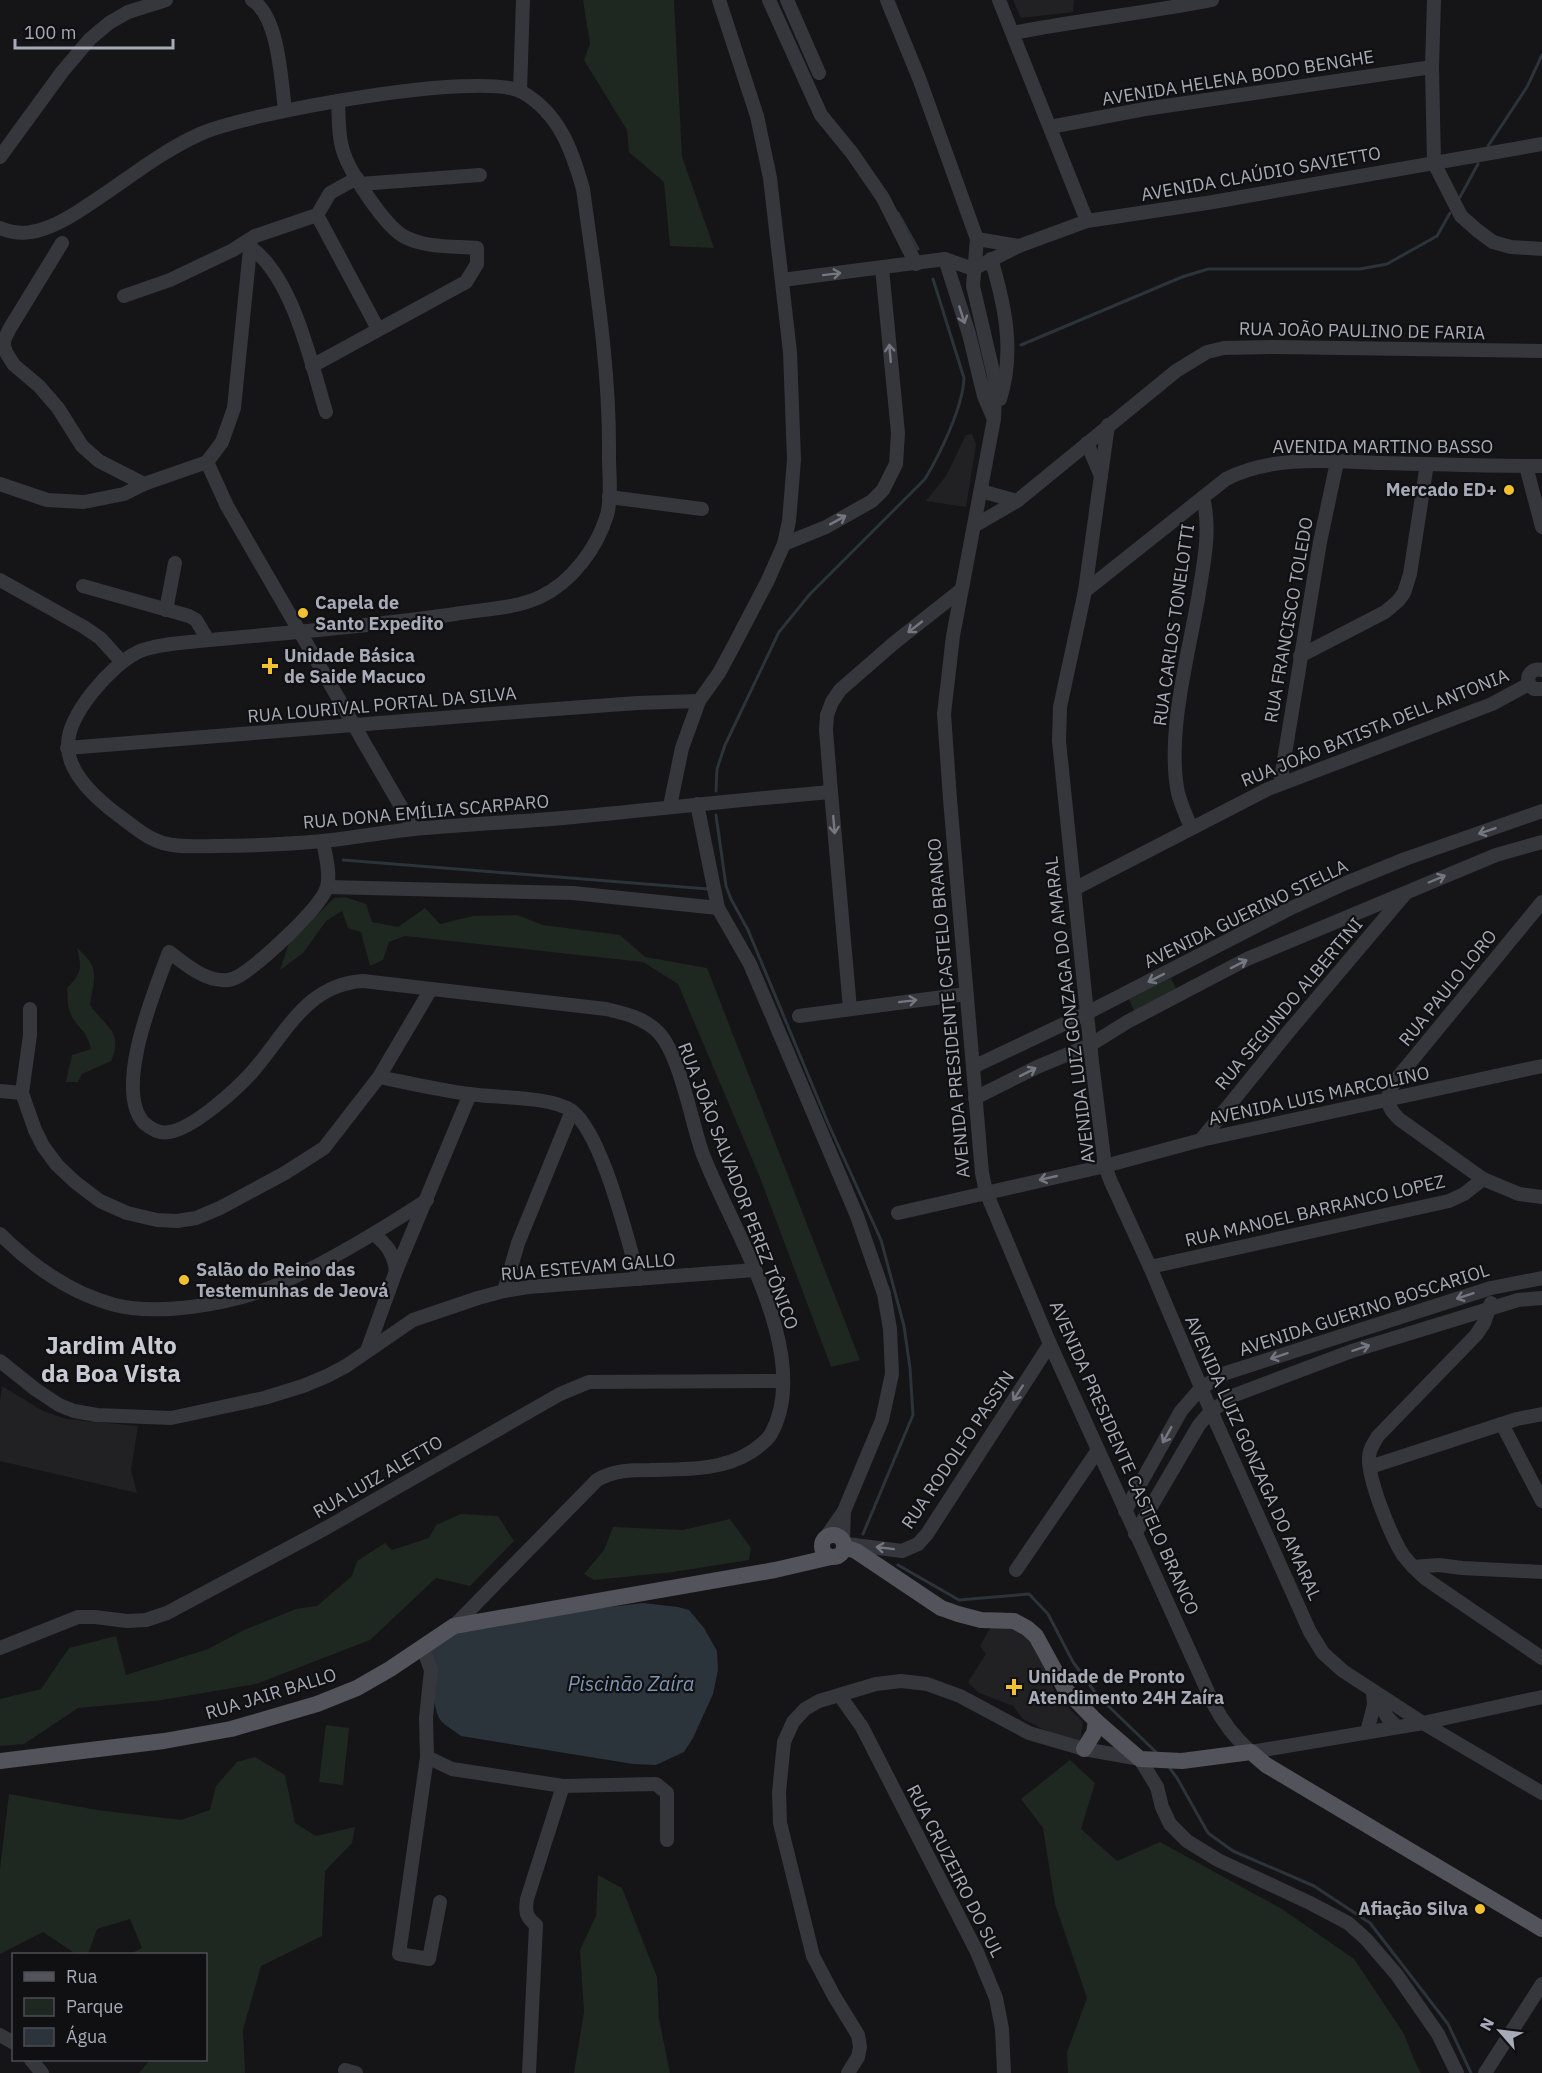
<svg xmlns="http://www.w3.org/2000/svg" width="1542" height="2073" viewBox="0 0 1542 2073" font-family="'IBM Plex Sans',sans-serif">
  <rect width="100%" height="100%" fill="#151517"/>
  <!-- built -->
  <g fill="#212124">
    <polygon points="1013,0 1074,0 1073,12 1021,18"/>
    <polygon points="972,434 976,445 966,507 926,501 946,476 966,435"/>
    <polygon points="2,1386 43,1411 66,1419 138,1426 131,1470 137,1493 0,1461 0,1402"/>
    <polygon points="992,1625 1018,1630 1034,1642 1048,1671 1055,1694 1083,1722 1080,1742 1062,1739 1023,1719 1013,1706 979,1693 968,1682 986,1654 980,1646"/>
  </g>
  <!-- green -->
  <g fill="#1f2721">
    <polygon points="583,0 674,0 682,157 714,248 670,246 664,182 629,152 627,130 584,60 590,44"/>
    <polygon points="345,897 366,904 372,922 398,927 425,908 440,924 473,916 517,915 543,925 620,935 645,957 707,968 860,1360 831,1367 759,1175 678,984 643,962 405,936 389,942 383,960 370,966 361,932 348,928 342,911 326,921 303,953 280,970 289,943 334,898"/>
    <path d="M77,948C101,969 94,976 90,1005C105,1027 124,1031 111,1061L82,1074L78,1082H66L72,1055L91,1049C87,1029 76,1028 70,1012C67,1005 68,996 67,988C82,973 82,968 77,948Z"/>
    <polygon points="1171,978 1178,993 1135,1013 1129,999"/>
    <polygon points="461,1514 498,1516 514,1541 470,1586 436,1578 370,1640 256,1684 162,1700 78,1708 24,1744 0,1746 0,1699 41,1689 69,1648 116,1636 126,1675 208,1649 244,1630 296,1609 317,1606 352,1576 357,1561 385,1543 392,1550 429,1538 436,1525"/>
    <polygon points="730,1519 751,1548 749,1560 673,1572 594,1580 584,1574 604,1550 613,1527 683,1530"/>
    <polygon points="326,1725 349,1728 343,1785 319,1782"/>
    <polygon points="255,1757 285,1775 295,1823 316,1836 355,1827 352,1843 325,1871 322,1936 261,1966 243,2030 245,2073 139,2073 150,2060 206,2060 206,1954 130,1954 142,1948 130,1919 97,1929 88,1954 76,1954 43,1932 0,1954 0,1869 9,1794 97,1810 181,1820 210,1810 216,1786 237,1762"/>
    <polygon points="1070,1760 1095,1783 1081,1829 1117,1861 1160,1842 1282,1909 1354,1959 1404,2034 1415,2062 1421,2073 1068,2073 1067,2052 1087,1998 1055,1904 1043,1828 1021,1799"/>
    <polygon points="598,1875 622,1888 657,1977 659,2019 670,2073 574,2073 584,2012 580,1950 596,1916"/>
  </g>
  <!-- water -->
  <path fill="#2b333b" d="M643,1603L678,1607L689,1610L704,1628L717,1651L718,1670L713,1694L693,1738L684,1752L656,1765L633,1764L461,1736C455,1731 447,1727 442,1722C430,1709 434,1666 431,1647L454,1633L561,1613Z"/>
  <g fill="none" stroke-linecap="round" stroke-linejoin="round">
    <!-- stream -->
    <g stroke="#2b333b" stroke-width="3">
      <polyline points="1488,146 1527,87 1542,55"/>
      <polyline points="1460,197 1478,164"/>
      <polyline points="898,213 918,249"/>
      <polyline points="1021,345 1182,277 1208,269 1360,269 1387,264 1437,236 1450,213"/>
      <path d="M716,791L717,769L725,745L779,632L810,594L925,479C940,454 963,407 964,378L933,279"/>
      <polyline points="716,815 726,886 731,899 748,930 828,1123 881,1240 904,1326 910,1368 913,1415 863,1534"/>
      <polyline points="343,860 708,889"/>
      <polyline points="898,1565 959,1600 1029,1594 1048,1614 1073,1662 1097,1695 1159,1755"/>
      <polyline points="1169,1767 1177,1778 1208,1833 1233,1851 1314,1886 1370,1923 1448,2024 1471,2073"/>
    </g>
    <!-- minor -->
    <g stroke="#36373c" stroke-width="14">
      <path d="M252,0C279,16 281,81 285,109"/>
      <polyline points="769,0 821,115 852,153 883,198 916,264"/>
      <polyline points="787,0 819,73"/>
      <path d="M887,0L919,78L977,239L973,286L994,376L995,394L994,419L953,636L944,714L950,799L982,1173L986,1192L1050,1344L1213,1703C1223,1723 1235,1738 1251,1752L1423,1723L1542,1697"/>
      <polyline points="999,0 1087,221"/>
      <polyline points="1434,0 1432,67 1434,163 1461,216 1478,231 1493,242 1511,247 1542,249"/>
      <path d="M1013,33C1079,20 1146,13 1212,0"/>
      <polyline points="520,91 523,0"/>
      <polyline points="1050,127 1145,109 1432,67"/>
      <polyline points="0,157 62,72 90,39 109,23 128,12 166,0"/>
      <polyline points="360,184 480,175"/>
      <polyline points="317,215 378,329"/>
      <path d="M0,228C10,232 21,234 31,232C50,229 69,218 85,207C123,183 158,153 200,134C246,113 481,70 522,92C559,113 572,150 583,189C595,278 610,367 609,456C609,474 612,497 607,515C597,548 572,582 540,597C514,609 483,609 455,614C361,628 265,634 171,644C160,646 148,647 138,652C111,665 67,715 68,746C68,774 98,800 118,815C132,825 146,838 163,843C180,848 199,846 216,846C251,846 288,844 323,841C353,838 384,832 414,829C468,824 521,822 574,817C660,809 745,799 831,792"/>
      <polyline points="977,239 1019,246"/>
      <polyline points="62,243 10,328 4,340 4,347 7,354 14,365 39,386 58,408 82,446 99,461 144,484"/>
      <path d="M250,247C293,277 311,363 326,412"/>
      <polyline points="945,259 969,334 984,396 993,417"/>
      <path d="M991,259C1005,305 1015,352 1000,399"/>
      <polyline points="782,280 945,259 973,269 1019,246 1087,221 1213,202 1542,144"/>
      <polyline points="124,296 170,280 233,250 255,236 317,215 330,193 357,178"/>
      <path d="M312,366L466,282L477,264V248C454,246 426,248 405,237C385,227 347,169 342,147C338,133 339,117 338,101"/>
      <polyline points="1108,425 1085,591 1060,707 1059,741 1092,1062 1105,1166 1111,1182 1150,1267 1211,1411 1310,1632 1323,1653 1343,1671 1423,1723 1542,1793"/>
      <polyline points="1087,443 1101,476"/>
      <polyline points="207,462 227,506 414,829"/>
      <polyline points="207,462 222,442 234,408 251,239"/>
      <polyline points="1526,466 1542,527"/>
      <polyline points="0,484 47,500 84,502 124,494 144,484 207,462"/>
      <polyline points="981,491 1017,501"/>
      <polyline points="609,497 702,509"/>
      <polyline points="974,526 1017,501 1176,371 1207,352 1224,348 1275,347 1542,351"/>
      <polyline points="784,544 826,527 872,501 883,490 896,464 898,433 882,268"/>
      <polyline points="0,580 84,627 100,638 121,661"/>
      <polyline points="83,586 189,616 196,620 208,640"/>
      <path d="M1085,591L1226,479C1272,455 1330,461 1380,463C1434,464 1488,466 1542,466"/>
      <polyline points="166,610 175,563"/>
      <polyline points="1300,656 1385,612 1398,601 1404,593 1410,574 1427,464"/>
      <path d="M1529,684C1526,674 1533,668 1542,670"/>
      <polyline points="1529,684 1534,689 1542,689"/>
      <polyline points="67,748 529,711 637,703 699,701"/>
      <polyline points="1280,784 1320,542 1337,462"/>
      <polyline points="697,804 718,908 750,964 857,1216 884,1294 890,1329 892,1374 882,1420 844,1511 826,1537"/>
      <polyline points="670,806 682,748 699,701 719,673 733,647 768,580 784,544 789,521 794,460 790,352 770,178 757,116 719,0"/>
      <path d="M1191,828C1187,817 1181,805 1178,793C1166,734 1189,653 1199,593C1204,561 1211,529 1203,497"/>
      <path d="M323,841C325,854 331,873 327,887C320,909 260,963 239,976C234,979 228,981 222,980C203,980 183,962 169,952C155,990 113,1089 144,1123C151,1129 160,1134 169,1132C193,1129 237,1089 253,1071C273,1048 289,1020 312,1001C327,989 344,982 363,981L606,1009C624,1013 645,1018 659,1033C680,1056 691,1120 702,1152C730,1227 815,1354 771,1434C766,1442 758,1447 751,1452C721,1471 684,1469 650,1470C631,1470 614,1470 597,1480L454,1626"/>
      <polyline points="327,887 573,893 718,908"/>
      <polyline points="1074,889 1268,789 1492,704 1529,684"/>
      <polyline points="1542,902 1399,1076 1391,1088 1387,1101 1392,1111 1399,1119 1483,1179 1519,1194 1542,1197"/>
      <polyline points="30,1009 30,1035 22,1093 35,1130 43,1146 57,1165 75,1182 100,1201 127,1213 157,1220 177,1221 196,1218 220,1208 285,1173 324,1148 379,1077 431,989"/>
      <polyline points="850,1009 831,792 826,730 827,715 832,702 840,690 894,643 961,590"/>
      <polyline points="799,1016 966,994"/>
      <polyline points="973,1067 1087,1013 1289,909 1346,883 1405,859 1542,811"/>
      <path d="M379,1077C409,1083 439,1090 469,1094C495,1098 551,1096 572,1111C603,1135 627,1239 639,1279"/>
      <polyline points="0,1091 22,1093"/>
      <polyline points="975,1098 1037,1067 1090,1045 1127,1022 1247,959 1496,855 1542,842"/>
      <polyline points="1201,1140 1290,1030 1405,894"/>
      <polyline points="898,1213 1105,1166 1201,1140 1542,1066"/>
      <path d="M0,1234C32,1266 70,1293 115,1305C159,1316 230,1304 272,1287C326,1264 378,1232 427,1200"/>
      <path d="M374,1234C387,1245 394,1254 396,1271"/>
      <polyline points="1150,1267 1449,1201 1464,1194 1483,1179"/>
      <polyline points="504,1291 518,1243 572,1111"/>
      <path d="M1491,1303L1484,1323L1476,1335L1378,1436C1374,1443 1369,1449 1369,1458C1368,1480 1391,1536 1403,1555C1410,1564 1418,1572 1426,1579L1542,1658"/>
      <polyline points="367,1351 396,1271 470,1094"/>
      <polyline points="0,1361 35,1389 59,1405 74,1411 97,1415 171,1418 264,1398 303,1386 327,1376 346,1366 413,1320 478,1298 504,1291 528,1287 755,1270"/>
      <polyline points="1502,1424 1542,1501"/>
      <polyline points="1370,1467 1517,1419 1542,1414"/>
      <polyline points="1125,1511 1181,1411 1201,1388 1226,1373 1491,1288 1542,1278"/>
      <polyline points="1135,1534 1199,1425 1211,1411 1235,1395 1352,1351 1518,1300 1542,1298"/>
      <polyline points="843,1540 844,1511"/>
      <polyline points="847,1544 902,1551 918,1544 927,1534 1050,1344"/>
      <polyline points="1413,1567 1439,1565 1462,1568 1542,1572"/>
      <polyline points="1016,1570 1098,1450"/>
      <polyline points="0,1648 78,1617 95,1617 127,1621 146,1620 167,1613 326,1528 560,1394 589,1382 783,1381"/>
      <polyline points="423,1648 431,1670 426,1718 427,1757 399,1954 429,1959 440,1902"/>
      <polyline points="1374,1695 1388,1718 1397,1727"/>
      <polyline points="840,1696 862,1727 977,1952 996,1998 1002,2029 1004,2073"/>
      <polyline points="1367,1732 1374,1705 1373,1693"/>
      <polyline points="427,1757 452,1769 563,1786 656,1784 667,1793 667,1840"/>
      <polyline points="0,2035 14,2043"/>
      <polyline points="31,2060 42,2073"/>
      <polyline points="345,2070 356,2073"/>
      <path d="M529,2073L536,1925C526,1917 525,1912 527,1899L563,1786"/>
      <polyline points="848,2073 858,2057 860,2047 858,2035 834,1996 813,1956 780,1823 779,1792 784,1742 793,1722 805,1709 819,1701 876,1684 901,1681 927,1684 960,1696 1029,1733 1084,1749 1140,1759 1157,1787 1162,1807 1170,1824 1187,1841 1218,1860 1310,1903 1348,1923 1366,1939 1397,1975 1438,2034 1457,2073"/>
      <polyline points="1485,2073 1542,1984"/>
    </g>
    <!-- major -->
    <g stroke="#52535b" stroke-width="16">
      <circle cx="833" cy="1546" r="11"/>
      <polyline points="844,1547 856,1551 941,1608 958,1614 981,1620 1014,1621 1027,1628 1036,1636 1065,1689 1096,1721 1140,1759 1182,1761 1251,1752 1266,1765 1542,1929"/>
      <polyline points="1084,1749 1094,1733 1096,1721"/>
      <polyline points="0,1761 164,1741 231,1729 317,1704 357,1688 390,1669 454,1626 775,1570 831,1557"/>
    </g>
  </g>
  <!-- one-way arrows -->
  <defs><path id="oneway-shaft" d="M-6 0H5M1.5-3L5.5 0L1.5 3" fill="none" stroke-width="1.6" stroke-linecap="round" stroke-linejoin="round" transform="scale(1.5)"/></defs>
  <g stroke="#747780">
    <use href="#oneway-shaft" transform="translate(832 274) rotate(-7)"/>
    <use href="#oneway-shaft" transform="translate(962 315) rotate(72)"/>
    <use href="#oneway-shaft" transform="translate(890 353) rotate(-95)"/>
    <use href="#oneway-shaft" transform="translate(838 520) rotate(-29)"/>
    <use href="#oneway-shaft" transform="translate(915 627) rotate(142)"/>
    <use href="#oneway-shaft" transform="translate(834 825) rotate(85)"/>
    <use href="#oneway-shaft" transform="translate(1487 831) rotate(161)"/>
    <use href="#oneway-shaft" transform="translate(1437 879) rotate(-23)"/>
    <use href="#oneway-shaft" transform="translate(1239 964) rotate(-27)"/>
    <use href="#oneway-shaft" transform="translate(1156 978) rotate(153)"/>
    <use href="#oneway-shaft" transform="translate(908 1001) rotate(-7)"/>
    <use href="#oneway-shaft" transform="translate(1028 1072) rotate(-27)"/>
    <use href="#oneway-shaft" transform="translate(1048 1178) rotate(167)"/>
    <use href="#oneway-shaft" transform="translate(1465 1296) rotate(162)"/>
    <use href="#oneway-shaft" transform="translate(1361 1348) rotate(-18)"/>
    <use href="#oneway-shaft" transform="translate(1279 1356) rotate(162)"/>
    <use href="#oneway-shaft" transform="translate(1018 1393) rotate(123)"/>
    <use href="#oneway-shaft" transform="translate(1167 1435) rotate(119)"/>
    <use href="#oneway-shaft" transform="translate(885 1548) rotate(-173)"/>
  </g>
  <!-- markers -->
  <g fill="#f2c133" stroke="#101012" stroke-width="2">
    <circle cx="1509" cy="490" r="6"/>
    <circle cx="303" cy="613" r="6"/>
    <path d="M267 657h6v6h6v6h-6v6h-6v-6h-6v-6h6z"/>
    <circle cx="184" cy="1280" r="6"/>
    <path d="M1011 1678h6v6h6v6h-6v6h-6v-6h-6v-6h6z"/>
    <circle cx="1480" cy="1909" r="6"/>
  </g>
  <g text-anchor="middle" stroke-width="4.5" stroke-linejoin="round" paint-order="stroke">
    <!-- street labels -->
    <g font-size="18" fill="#a7abb7" stroke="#101012">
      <text transform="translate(1238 78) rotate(-9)" y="6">AVENIDA HELENA BODO BENGHE</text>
      <text transform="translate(1261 174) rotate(-10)" y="6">AVENIDA CLAÚDIO SAVIETTO</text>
      <text transform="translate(1362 331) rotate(1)" y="6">RUA JOÃO PAULINO DE FARIA</text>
      <text x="1383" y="453">AVENIDA MARTINO BASSO</text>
      <text transform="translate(1289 620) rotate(-80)" y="6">RUA FRANCISCO TOLEDO</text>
      <text transform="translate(1174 625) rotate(-82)" y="6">RUA CARLOS TONELOTTI</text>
      <text transform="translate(382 705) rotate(-5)" y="6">RUA LOURIVAL PORTAL DA SILVA</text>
      <text transform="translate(1375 728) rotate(-22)" y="6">RUA JOÃO BATISTA DELL ANTONIA</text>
      <text transform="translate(426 812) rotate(-5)" y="6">RUA DONA EMÍLIA SCARPARO</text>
      <text transform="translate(1246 914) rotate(-26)" y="6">AVENIDA GUERINO STELLA</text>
      <text transform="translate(1448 988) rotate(-51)" y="6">RUA PAULO LORO</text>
      <text transform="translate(1289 1004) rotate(-50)" y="6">RUA SEGUNDO ALBERTINI</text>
      <text transform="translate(949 1008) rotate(-95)" y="6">AVENIDA PRESIDENTE CASTELO BRANCO</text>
      <text transform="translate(1070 1010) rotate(-97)" y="6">AVENIDA LUIZ GONZAGA DO AMARAL</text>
      <text transform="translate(1319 1096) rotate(-12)" y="6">AVENIDA LUIS MARCOLINO</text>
      <text transform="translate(738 1186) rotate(69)" y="6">RUA JOÃO SALVADOR PEREZ TÔNICO</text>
      <text transform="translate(1315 1211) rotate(-13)" y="6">RUA MANOEL BARRANCO LOPEZ</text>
      <text transform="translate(588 1267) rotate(-5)" y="6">RUA ESTEVAM GALLO</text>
      <text transform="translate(1364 1310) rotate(-18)" y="6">AVENIDA GUERINO BOSCARIOL</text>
      <text transform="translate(958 1450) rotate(-56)" y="6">RUA RODOLFO PASSIN</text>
      <text transform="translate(1124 1458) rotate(66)" y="6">AVENIDA PRESIDENTE CASTELO BRANCO</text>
      <text transform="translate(1253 1458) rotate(66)" y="6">AVENIDA LUIZ GONZAGA DO AMARAL</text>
      <text transform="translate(378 1477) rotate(-30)" y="6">RUA LUIZ ALETTO</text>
      <text transform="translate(271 1694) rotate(-17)" y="6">RUA JAIR BALLO</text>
      <text transform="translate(955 1871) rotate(63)" y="6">RUA CRUZEIRO DO SUL</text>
    </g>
    <!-- poi labels -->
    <g font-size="18" font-weight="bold" fill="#a7abb7" stroke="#101012" text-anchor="start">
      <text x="1497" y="496" text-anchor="end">Mercado ED+</text>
      <text x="315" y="609">Capela de<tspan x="315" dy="21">Santo Expedito</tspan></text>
      <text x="284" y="662">Unidade Básica<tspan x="284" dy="21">de Saide Macuco</tspan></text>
      <text x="196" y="1276">Salão do Reino das<tspan x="196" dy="21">Testemunhas de Jeová</tspan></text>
      <text x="1028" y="1683">Unidade de Pronto<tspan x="1028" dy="21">Atendimento 24H Zaíra</tspan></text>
      <text x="1468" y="1915" text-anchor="end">Afiação Silva</text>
    </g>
    <!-- water labels -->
    <g font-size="20" font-style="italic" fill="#7e96b2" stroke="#101012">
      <text x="631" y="1691">Piscinão Zaíra</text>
    </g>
    <!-- district labels -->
    <g font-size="24" font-weight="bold" fill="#c8cad3" stroke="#101012">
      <text x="111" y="1354">Jardim Alto<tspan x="111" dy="28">da Boa Vista</tspan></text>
    </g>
  </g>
  <!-- legend -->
  <rect x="12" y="1953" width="195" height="108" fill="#101012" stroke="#4c4e54" stroke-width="1.5"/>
  <rect x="24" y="1972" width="30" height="9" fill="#52535b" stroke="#4c4e54" stroke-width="1.5"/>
  <text x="66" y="1983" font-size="18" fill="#a7abb7">Rua</text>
  <rect x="24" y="1998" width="30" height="18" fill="#1f2721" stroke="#4c4e54" stroke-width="1.5"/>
  <text x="66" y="2013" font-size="18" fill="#a7abb7">Parque</text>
  <rect x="24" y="2028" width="30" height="18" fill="#2b333b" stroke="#4c4e54" stroke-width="1.5"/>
  <text x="66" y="2043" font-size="18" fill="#a7abb7">Água</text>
  <!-- north arrow -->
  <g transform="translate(1500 2031) rotate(298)" stroke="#101012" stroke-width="4.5" paint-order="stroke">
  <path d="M0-4.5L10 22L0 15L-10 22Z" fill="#a7abb7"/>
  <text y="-9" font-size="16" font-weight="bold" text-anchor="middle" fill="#a7abb7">N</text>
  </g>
  <!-- scale -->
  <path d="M15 39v9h158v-9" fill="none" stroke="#a7abb7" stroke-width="3"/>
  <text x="24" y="39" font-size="18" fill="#a7abb7" stroke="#101012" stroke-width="4.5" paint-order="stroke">100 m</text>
</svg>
